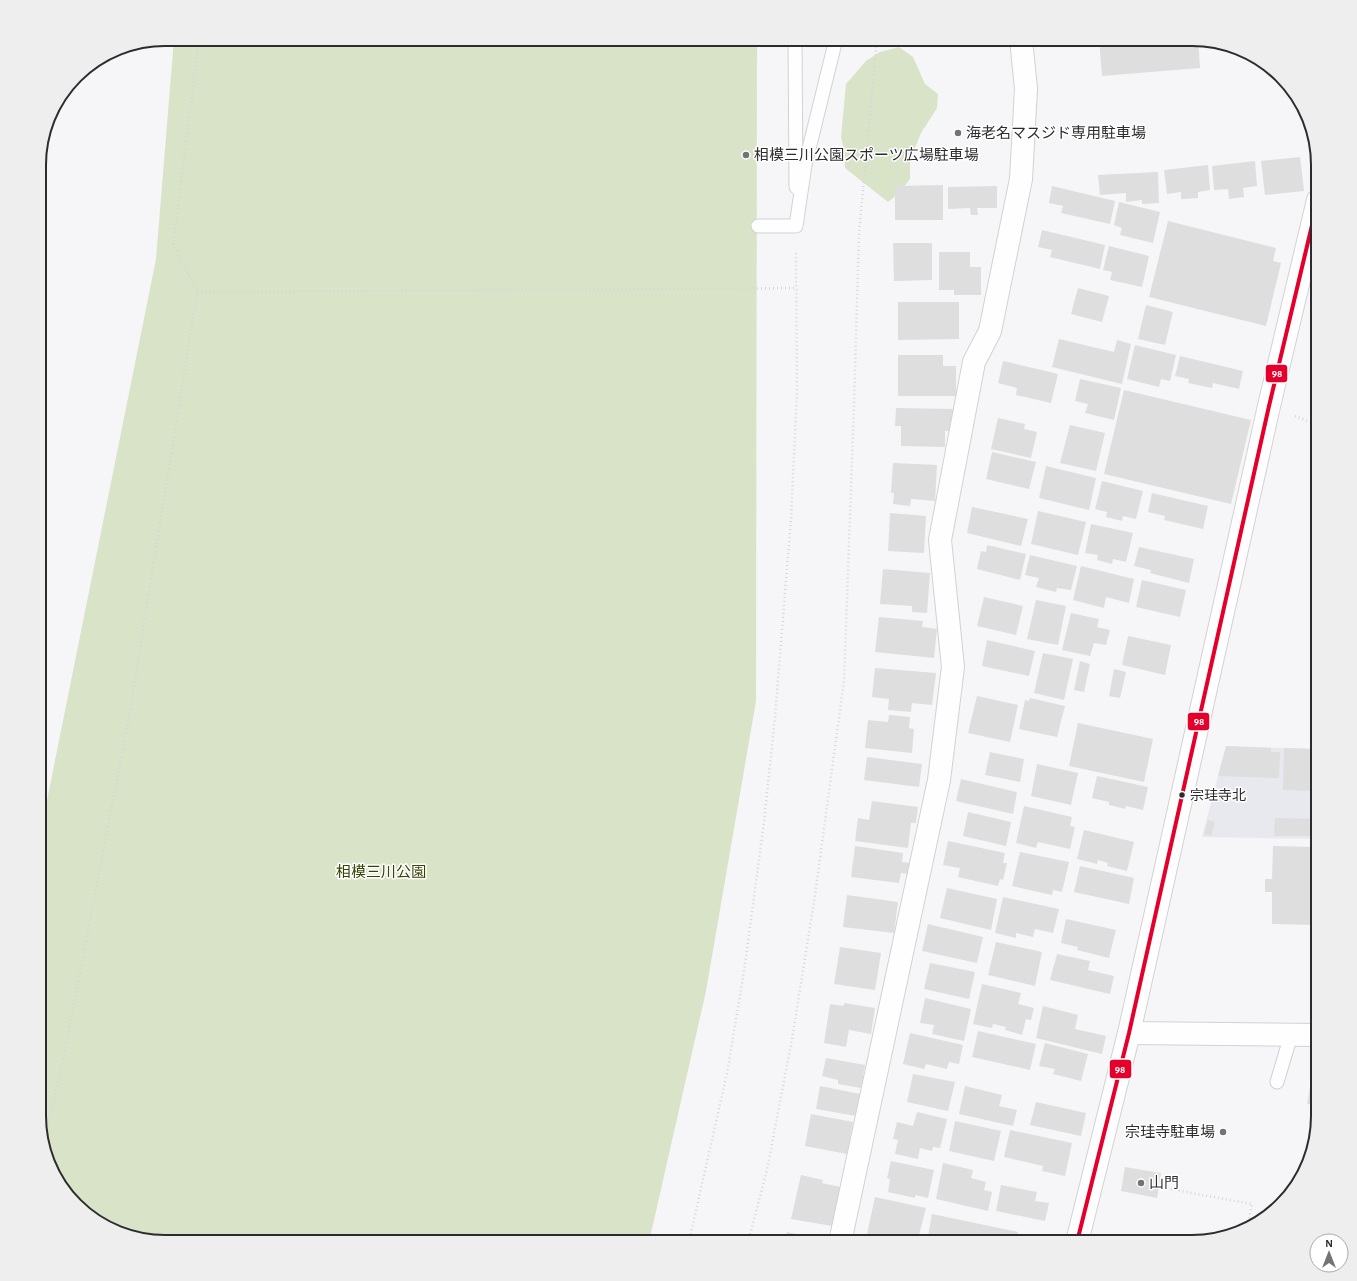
<svg xmlns="http://www.w3.org/2000/svg" width="1357" height="1281" viewBox="0 0 1357 1281" font-family="'Alegreya Sans','Noto Sans JP',sans-serif">
  <rect width="100%" height="100%" fill="#f6f6f8"/>
  <!-- built -->
  <polygon fill="#e8e8ef" points="1226,746 1318,749 1318,839 1202,837"/>
  <!-- green -->
  <g fill="#d9e3c7">
    <polygon points="174,39 757,39 756,701 706,991 649,1242 165,1242 117,1232 76,1205 49,1164 39,1124 39,840 156,259"/>
    <polygon points="899,47 913,57 925,84 938,94 937,108 921,133 910,160 910,179 898,194 888,202 845,168 844,149 841,137 846,84 866,61 880,52"/>
  </g>
  <!-- building -->
  <g fill="#dededf">
    <polygon points="1099,39 1198,39 1200,68 1102,76"/>
    <polygon points="1300,157 1304,191 1265,195 1261,161"/>
    <polygon points="1255,161 1257,186 1243,188 1244,197 1229,199 1228,189 1214,190 1212,166"/>
    <polygon points="1208,165 1210,190 1198,192 1198,198 1181,199 1181,192 1167,194 1164,170"/>
    <polygon points="1158,172 1159,203 1142,204 1142,200 1126,202 1126,193 1100,195 1098,175"/>
    <polygon points="943,185 943,220 895,220 895,186"/>
    <polygon points="997,186 997,208 977,208 978,215 971,215 970,208 948,209 948,187"/>
    <polygon points="1052,186 1115,201 1110,224 1061,213 1063,206 1049,203"/>
    <polygon points="1119,202 1160,212 1153,243 1120,235 1122,228 1114,225"/>
    <polygon points="1168,221 1276,248 1273,261 1281,263 1266,326 1149,297"/>
    <polygon points="1042,230 1105,245 1100,269 1050,257 1052,250 1038,247"/>
    <polygon points="893,243 932,243 932,280 894,281"/>
    <polygon points="1109,246 1149,256 1142,287 1110,280 1112,272 1103,270"/>
    <polygon points="939,252 970,252 970,267 981,267 981,295 954,295 954,290 939,290"/>
    <polygon points="1078,288 1109,296 1102,322 1071,314"/>
    <polygon points="898,302 959,302 959,339 898,340"/>
    <polygon points="1146,305 1173,312 1165,345 1138,339"/>
    <polygon points="1059,339 1114,352 1117,340 1131,344 1122,384 1052,367"/>
    <polygon points="1135,345 1176,355 1170,381 1161,379 1159,387 1127,379"/>
    <polygon points="898,355 943,355 943,366 956,366 956,396 898,396"/>
    <polygon points="1180,356 1243,371 1239,389 1213,383 1212,388 1188,383 1189,379 1175,376"/>
    <polygon points="1003,361 1058,374 1051,403 1016,395 1017,388 998,383"/>
    <polygon points="1080,379 1121,388 1114,420 1085,413 1088,404 1075,401"/>
    <polygon points="1124,390 1251,420 1231,504 1104,474"/>
    <polygon points="896,408 955,409 954,431 945,431 945,447 901,446 901,426 895,426"/>
    <polygon points="998,418 1025,424 1024,429 1037,432 1031,458 991,449"/>
    <polygon points="1070,425 1105,433 1096,471 1060,463"/>
    <polygon points="992,452 1036,462 1029,489 986,479"/>
    <polygon points="893,463 937,465 935,501 911,499 910,506 893,504 894,493 891,493"/>
    <polygon points="1046,466 1096,478 1089,510 1039,498"/>
    <polygon points="1102,481 1143,491 1136,519 1123,516 1122,521 1106,517 1107,512 1095,509"/>
    <polygon points="1152,493 1208,506 1203,529 1164,520 1165,516 1148,512"/>
    <polygon points="972,507 1028,519 1021,546 967,533"/>
    <polygon points="1038,511 1086,522 1078,555 1031,544"/>
    <polygon points="890,513 926,516 924,553 888,551"/>
    <polygon points="1091,524 1133,533 1126,562 1113,559 1112,564 1097,560 1098,555 1085,553"/>
    <polygon points="987,545 1026,554 1020,580 977,569 981,551 986,552"/>
    <polygon points="1139,547 1194,559 1189,583 1150,573 1151,570 1134,566"/>
    <polygon points="1030,555 1077,566 1071,590 1057,588 1056,592 1036,587 1039,578 1025,575"/>
    <polygon points="1081,566 1134,579 1129,603 1106,597 1104,608 1073,600"/>
    <polygon points="883,569 930,573 927,613 912,612 912,606 880,604"/>
    <polygon points="1142,580 1186,590 1180,617 1136,607"/>
    <polygon points="984,597 1023,606 1016,635 977,626"/>
    <polygon points="1036,600 1066,606 1058,645 1027,639"/>
    <polygon points="1071,613 1099,619 1097,627 1110,630 1106,645 1094,643 1090,656 1062,650"/>
    <polygon points="879,617 923,621 922,627 937,629 934,658 875,652"/>
    <polygon points="1128,636 1171,645 1165,675 1122,665"/>
    <polygon points="987,640 1035,651 1029,676 982,666"/>
    <polygon points="1043,653 1073,659 1064,700 1034,693"/>
    <polygon points="1080,661 1090,664 1084,692 1074,690"/>
    <polygon points="875,668 936,673 932,705 912,703 911,712 888,710 889,699 872,697"/>
    <polygon points="1114,669 1126,672 1120,698 1109,696"/>
    <polygon points="977,696 1018,705 1010,742 968,733"/>
    <polygon points="1030,698 1065,706 1057,737 1019,729 1025,700 1029,701"/>
    <polygon points="889,715 910,717 909,728 914,729 912,753 865,748 868,720 888,722"/>
    <polygon points="1078,723 1153,739 1144,782 1069,766"/>
    <polygon points="1226,746 1271,748 1271,752 1280,752 1279,778 1218,776"/>
    <polygon points="1284,748 1317,749 1316,791 1283,790"/>
    <polygon points="990,752 1024,759 1020,782 985,775"/>
    <polygon points="867,757 922,764 919,787 864,780"/>
    <polygon points="1037,764 1078,773 1071,805 1031,796"/>
    <polygon points="1097,776 1148,787 1143,810 1126,806 1125,809 1109,805 1109,802 1092,798"/>
    <polygon points="961,779 1017,792 1013,814 956,801"/>
    <polygon points="872,801 918,807 916,823 911,823 908,848 855,841 858,818 869,820"/>
    <polygon points="1024,806 1072,817 1070,826 1075,827 1070,849 1038,842 1036,848 1016,843"/>
    <polygon points="968,812 1011,822 1006,846 963,836"/>
    <polygon points="1275,818 1318,819 1318,836 1274,836"/>
    <polygon points="1208,820 1215,822 1211,836 1204,834"/>
    <polygon points="1084,830 1134,842 1127,871 1107,866 1108,863 1098,860 1097,864 1077,859"/>
    <polygon points="948,841 1005,853 1003,863 1007,863 1003,880 1000,879 998,886 958,877 960,868 943,865"/>
    <polygon points="855,846 903,853 902,862 912,863 910,874 901,873 899,883 851,877"/>
    <polygon points="1273,846 1318,847 1318,925 1272,924 1272,892 1265,892 1265,879 1272,879"/>
    <polygon points="1020,852 1069,862 1062,892 1053,890 1052,895 1012,886"/>
    <polygon points="1080,866 1134,878 1129,904 1074,892"/>
    <polygon points="947,888 997,899 991,930 940,918"/>
    <polygon points="847,895 898,902 894,933 843,927"/>
    <polygon points="1003,897 1059,909 1053,933 1035,929 1033,937 1016,933 1016,938 995,933"/>
    <polygon points="1066,919 1116,930 1109,958 1077,950 1078,947 1061,943"/>
    <polygon points="928,924 983,937 977,963 922,951"/>
    <polygon points="996,942 1042,952 1035,986 988,975"/>
    <polygon points="840,947 881,953 875,990 834,984"/>
    <polygon points="1057,954 1090,961 1088,970 1114,976 1110,994 1050,980"/>
    <polygon points="930,963 975,972 969,999 924,989"/>
    <polygon points="982,984 1021,993 1018,1004 1034,1008 1031,1020 1026,1019 1022,1035 1005,1030 1006,1027 993,1024 992,1028 973,1024"/>
    <polygon points="925,998 971,1009 964,1041 932,1034 934,1025 920,1023"/>
    <polygon points="844,1003 875,1008 871,1034 849,1030 846,1047 824,1043 830,1004 844,1006"/>
    <polygon points="1043,1006 1078,1015 1075,1029 1106,1036 1102,1054 1036,1038"/>
    <polygon points="978,1031 1036,1044 1030,1070 972,1057"/>
    <polygon points="910,1033 963,1045 959,1064 949,1062 947,1069 926,1064 924,1069 903,1064"/>
    <polygon points="1045,1043 1088,1054 1081,1081 1053,1074 1055,1069 1039,1066"/>
    <polygon points="826,1058 865,1065 861,1088 838,1084 838,1080 822,1076"/>
    <polygon points="913,1074 955,1082 948,1111 907,1102"/>
    <polygon points="1312,1075 1318,1076 1318,1105 1307,1104"/>
    <polygon points="820,1086 860,1094 856,1116 816,1109"/>
    <polygon points="965,1086 1002,1095 999,1106 1017,1110 1013,1126 959,1114"/>
    <polygon points="1036,1102 1086,1113 1081,1136 1030,1125"/>
    <polygon points="917,1112 947,1119 940,1148 933,1147 932,1151 920,1148 918,1159 895,1154 898,1140 893,1139 897,1122 913,1126"/>
    <polygon points="811,1114 853,1122 847,1154 805,1146"/>
    <polygon points="955,1121 1001,1131 994,1161 949,1151"/>
    <polygon points="1010,1130 1072,1143 1065,1176 1042,1171 1043,1166 1004,1157"/>
    <polygon points="891,1161 934,1170 928,1198 915,1195 915,1198 888,1192 890,1179 887,1178"/>
    <polygon points="943,1163 973,1170 971,1178 986,1182 984,1190 992,1192 988,1211 936,1199"/>
    <polygon points="1125,1167 1161,1173 1157,1198 1121,1191"/>
    <polygon points="801,1175 823,1180 822,1183 840,1187 832,1226 791,1219"/>
    <polygon points="1001,1185 1037,1192 1035,1201 1049,1203 1045,1221 996,1211"/>
    <polygon points="875,1197 926,1208 918,1239 901,1236 899,1241 867,1234"/>
    <polygon points="932,1214 1018,1232 1016,1242 927,1242"/>
    <polygon points="787,1232 829,1241 828,1242 785,1242"/>
    <polygon points="868,1238 881,1241 881,1242 867,1242"/>
  </g>
  <g fill="none" stroke-linecap="round" stroke-linejoin="round">
    <defs>
      <g id="service">
        <polyline points="795,39 796,187"/>
        <polyline points="758,226 796,226 805,165 836,39"/>
        <polyline points="1277,1082 1291,1035"/>
      </g>
      <g id="minor">
        <polyline points="1129,1033 1318,1035"/>
        <polyline points="840,1242 939,780 953,667 940,540 974,362 990,331 1021,179 1026,89 1021,39"/>
        <polyline points="1077,1242 1129,1033 1269,406 1318,200"/>
      </g>
    </defs>
    <!-- service casing -->
    <use href="#service" stroke="#d2d2d4" stroke-width="15"/>
    <!-- minor casing -->
    <use href="#minor" stroke="#d2d2d4" stroke-width="24"/>
    <!-- path -->
    <g stroke="#d6d6d7" stroke-width="2.5" stroke-dasharray="1 3" stroke-linecap="butt">
      <polyline points="197,292 795,288"/>
      <polyline points="1295,416 1318,425"/>
      <polyline points="43,1141 62,1066 129,717 197,292 173,245 199,39"/>
      <polyline points="1159,1187 1252,1204 1247,1228"/>
      <polyline points="689,1242 727,1073 744,972 764,822 775,717 791,519 797,391 796,251"/>
      <polyline points="748,1242 767,1170 792,1039 814,902 844,681 854,406 859,233 877,39"/>
    </g>
    <!-- service -->
    <use href="#service" stroke="#fefefe" stroke-width="13"/>
    <!-- minor -->
    <use href="#minor" stroke="#fefefe" stroke-width="22"/>
    <defs>
      <polyline id="bus-1" points="1077,1242 1129,1033 1269,406 1318,200"/>
    </defs>
    <!-- bus-1 casing -->
    <use href="#bus-1" stroke="#fff" stroke-width="7"/>
    <!-- bus-1 -->
    <use href="#bus-1" stroke="#e4002b" stroke-width="4"/>
  </g>
  <!-- markers -->
  <g fill="#737375" stroke="#fff" stroke-width="1.5">
    <circle cx="958" cy="133" r="4"/>
    <circle cx="746" cy="155" r="4"/>
    <circle cx="1223" cy="1132" r="4"/>
    <circle cx="1141" cy="1183" r="4"/>
  </g>
  <circle fill="#2c2c2e" stroke="#fff" stroke-width="1.5" cx="1182" cy="795" r="3.5"/>
  <g text-anchor="middle" stroke-width="3" stroke-linejoin="round" paint-order="stroke">
    <!-- bus labels -->
    <g font-size="14" fill="#2c2c2e" stroke="#fff" text-anchor="start">
      <text x="1190" y="800">宗珪寺北</text>
    </g>
    <!-- poi labels -->
    <g font-size="15" fill="#2c2c2e" stroke="#fff" text-anchor="start">
      <text x="966" y="138">海老名マスジド専用駐車場</text>
      <text x="754" y="160">相模三川公園スポーツ広場駐車場</text>
      <text x="1215" y="1137" text-anchor="end">宗珪寺駐車場</text>
      <text x="1149" y="1188">山門</text>
    </g>
    <!-- park labels -->
    <g font-size="15" fill="#354501" stroke="#fff">
      <text x="381" y="877">相模三川公園</text>
    </g>
  </g>
  <!-- crop -->
  <path d="M0 0H1357V1281H0ZM165 46H1192A119 119 0 0 1 1311 165V1116A119 119 0 0 1 1192 1235H165A119 119 0 0 1 46 1116V165A119 119 0 0 1 165 46Z" fill="#eee" fill-rule="evenodd"/>
  <path fill="none" stroke="#2c2c2e" stroke-width="2" d="M165 46H1192A119 119 0 0 1 1311 165V1116A119 119 0 0 1 1192 1235H165A119 119 0 0 1 46 1116V165A119 119 0 0 1 165 46Z"/>
  <g stroke="#fff" stroke-width="1.5">
    <rect x="1265" y="364" width="23" height="19" rx="4" fill="#e4002b"/>
    <rect x="1187" y="712" width="23" height="19" rx="4" fill="#e4002b"/>
    <rect x="1109" y="1059" width="23" height="20" rx="4" fill="#e4002b"/>
  </g>
  <g font-size="11" text-anchor="middle" font-weight="bold" fill="#fff">
    <text x="1277" y="377">98</text>
    <text x="1199" y="725">98</text>
    <text x="1120" y="1073">98</text>
  </g>
  <!-- north arrow -->
  <g transform="translate(1329 1253)"><circle r="19" fill="#ffffff" stroke="#ababab"/>
  <path d="M0-3L7 15L0 10L-7 15Z" fill="#737375"/>
  <text y="-6" font-size="11" font-weight="bold" text-anchor="middle" fill="#2c2c2e">N</text>
  </g>
</svg>
